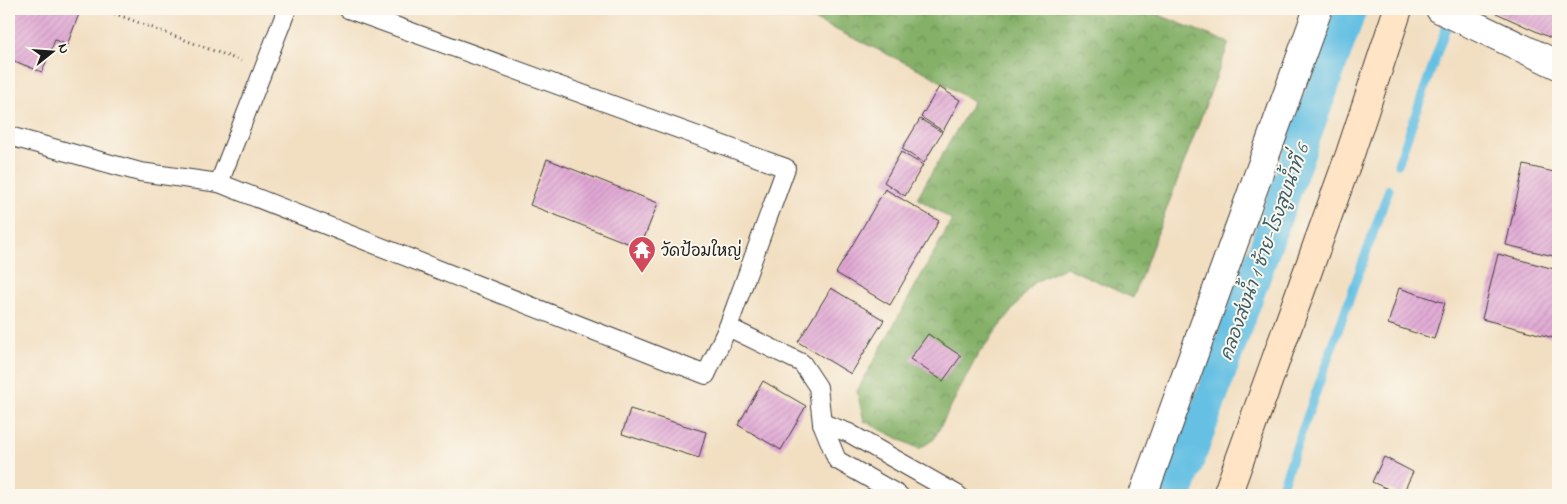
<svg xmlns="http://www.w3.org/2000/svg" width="1567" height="504" viewBox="0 0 1567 504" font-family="'Indie Flower','Playpen Sans Thai',sans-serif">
  <defs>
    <pattern id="forest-crowns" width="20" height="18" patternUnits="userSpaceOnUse" patternTransform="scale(1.25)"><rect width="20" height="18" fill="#84b068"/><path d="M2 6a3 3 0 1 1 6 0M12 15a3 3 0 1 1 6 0" fill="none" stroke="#6b8e55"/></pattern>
    <pattern id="building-hatch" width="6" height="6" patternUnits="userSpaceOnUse" patternTransform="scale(1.25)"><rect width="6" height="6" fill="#e0a7d4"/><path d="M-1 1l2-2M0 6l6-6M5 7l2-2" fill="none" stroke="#c08fb5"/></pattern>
  </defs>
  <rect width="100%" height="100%" fill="#fbf7ec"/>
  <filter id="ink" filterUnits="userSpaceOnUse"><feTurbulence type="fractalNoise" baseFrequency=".02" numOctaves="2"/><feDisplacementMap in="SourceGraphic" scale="10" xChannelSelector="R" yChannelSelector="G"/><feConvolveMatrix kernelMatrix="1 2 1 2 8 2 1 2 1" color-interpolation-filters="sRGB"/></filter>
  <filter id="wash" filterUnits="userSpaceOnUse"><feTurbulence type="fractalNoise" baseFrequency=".0096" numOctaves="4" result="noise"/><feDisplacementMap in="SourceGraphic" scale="20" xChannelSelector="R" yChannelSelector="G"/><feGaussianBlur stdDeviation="1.12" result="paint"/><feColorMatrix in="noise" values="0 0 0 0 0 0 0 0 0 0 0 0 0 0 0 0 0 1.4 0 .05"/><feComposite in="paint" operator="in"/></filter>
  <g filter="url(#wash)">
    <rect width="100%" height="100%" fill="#f2dfc2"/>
    <!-- forest -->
    <polygon fill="url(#forest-crowns)" stroke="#506642" points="792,9 1144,9 1229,43 1133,298 1066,267 1033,283 977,356 934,439 919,449 864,421 857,391 952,220 917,198 973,102 927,73"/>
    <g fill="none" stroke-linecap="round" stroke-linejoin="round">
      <!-- stream -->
      <g stroke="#65c0e3" stroke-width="9">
        <polyline points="1398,164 1447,25"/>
        <polyline points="1279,495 1389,189"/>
      </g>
      <!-- canal -->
      <polyline stroke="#65c0e3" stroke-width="32" points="1176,495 1351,9"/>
    </g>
    <g id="blocks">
      <!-- building -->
      <g fill="url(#building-hatch)">
        <polygon points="9,9 81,9 67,45 55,40 42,72 9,59"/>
        <polygon points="1496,9 1558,9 1558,34 1555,40 1494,12"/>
        <polygon points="939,87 960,100 943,131 921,117"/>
        <polygon points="920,119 942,132 924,163 902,149"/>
        <polygon points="901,152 923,165 905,196 884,182"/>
        <polygon points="547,159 658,203 640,248 530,205"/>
        <polygon points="1524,165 1558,173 1558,257 1506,245"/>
        <polygon points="885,189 939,221 890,305 836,273"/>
        <polygon points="1498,254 1558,270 1558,320 1554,338 1482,319"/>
        <polygon points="831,288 884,320 851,374 798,342"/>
        <polygon points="1399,288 1445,303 1434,339 1388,324"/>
        <polygon points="928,334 961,356 943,381 910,359"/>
        <polygon points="763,381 806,406 781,450 738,425"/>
        <polygon points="630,409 706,432 699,458 622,434"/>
        <polygon points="1384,457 1413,472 1402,495 1372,482"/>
      </g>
    </g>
  </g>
  <g filter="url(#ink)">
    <use href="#blocks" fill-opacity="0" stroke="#3c3935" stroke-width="1"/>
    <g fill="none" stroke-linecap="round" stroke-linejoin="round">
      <defs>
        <g id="lane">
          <polyline points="287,9 219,183 706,375 728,327 786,168 348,9"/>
          <polyline points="9,136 140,172 219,183"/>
          <polyline points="728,327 802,363 818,387 822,423 837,460 899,495"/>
          <polyline points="822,423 849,433 958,495"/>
        </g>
        <g id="street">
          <polyline points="1440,9 1558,65"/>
          <polyline points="1143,495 1318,9"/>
        </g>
        <polyline id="secondary" points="1227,495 1350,154 1398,9"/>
      </defs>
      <!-- lane casing -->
      <use href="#lane" stroke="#3c3935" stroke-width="20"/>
      <!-- street casing -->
      <use href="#street" stroke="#3c3935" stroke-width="30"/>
      <!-- secondary casing -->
      <use href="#secondary" stroke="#3c3935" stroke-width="30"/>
      <!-- path -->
      <polyline stroke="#3c3935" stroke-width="3" stroke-dasharray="1 4" stroke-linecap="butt" points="105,10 241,61"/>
      <!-- lane -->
      <use href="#lane" stroke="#fff" stroke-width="18"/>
      <!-- street -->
      <use href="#street" stroke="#fff" stroke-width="28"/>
      <!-- secondary -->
      <use href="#secondary" stroke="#ffe4c6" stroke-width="28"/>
    </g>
  </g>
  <!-- icons -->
  <defs>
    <symbol id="temple-pin" viewBox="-11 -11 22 30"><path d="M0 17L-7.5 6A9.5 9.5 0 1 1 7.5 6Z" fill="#d1495b" stroke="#fbf7ec"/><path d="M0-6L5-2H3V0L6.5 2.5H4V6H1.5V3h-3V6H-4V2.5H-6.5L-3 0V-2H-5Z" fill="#fff"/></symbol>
  </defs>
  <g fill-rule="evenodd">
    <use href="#temple-pin" x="626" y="234" width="32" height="43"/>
  </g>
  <g text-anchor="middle" stroke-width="4" stroke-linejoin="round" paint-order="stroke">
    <!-- poi labels -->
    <g font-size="16" fill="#1c1c1c" stroke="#fbf7ec" text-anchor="start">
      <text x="661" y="256">วัดป้อมใหญ่</text>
    </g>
    <!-- water labels -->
    <g font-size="18" font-style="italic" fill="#395e6c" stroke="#fbf7ec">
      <text transform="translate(1264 252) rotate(-70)" y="6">คลองส่งน้ำ 1 ซ้าย-โรงสูบน้ำที่ 6</text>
    </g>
  </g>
  <!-- margin -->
  <rect width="1567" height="504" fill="none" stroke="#fbf7ec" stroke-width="30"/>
  <!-- north arrow -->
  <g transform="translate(52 52) rotate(73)" stroke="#fbf7ec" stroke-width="4" paint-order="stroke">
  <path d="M0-4L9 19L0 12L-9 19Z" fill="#1c1c1c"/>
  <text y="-8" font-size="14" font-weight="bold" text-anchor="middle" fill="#1c1c1c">N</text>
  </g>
</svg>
